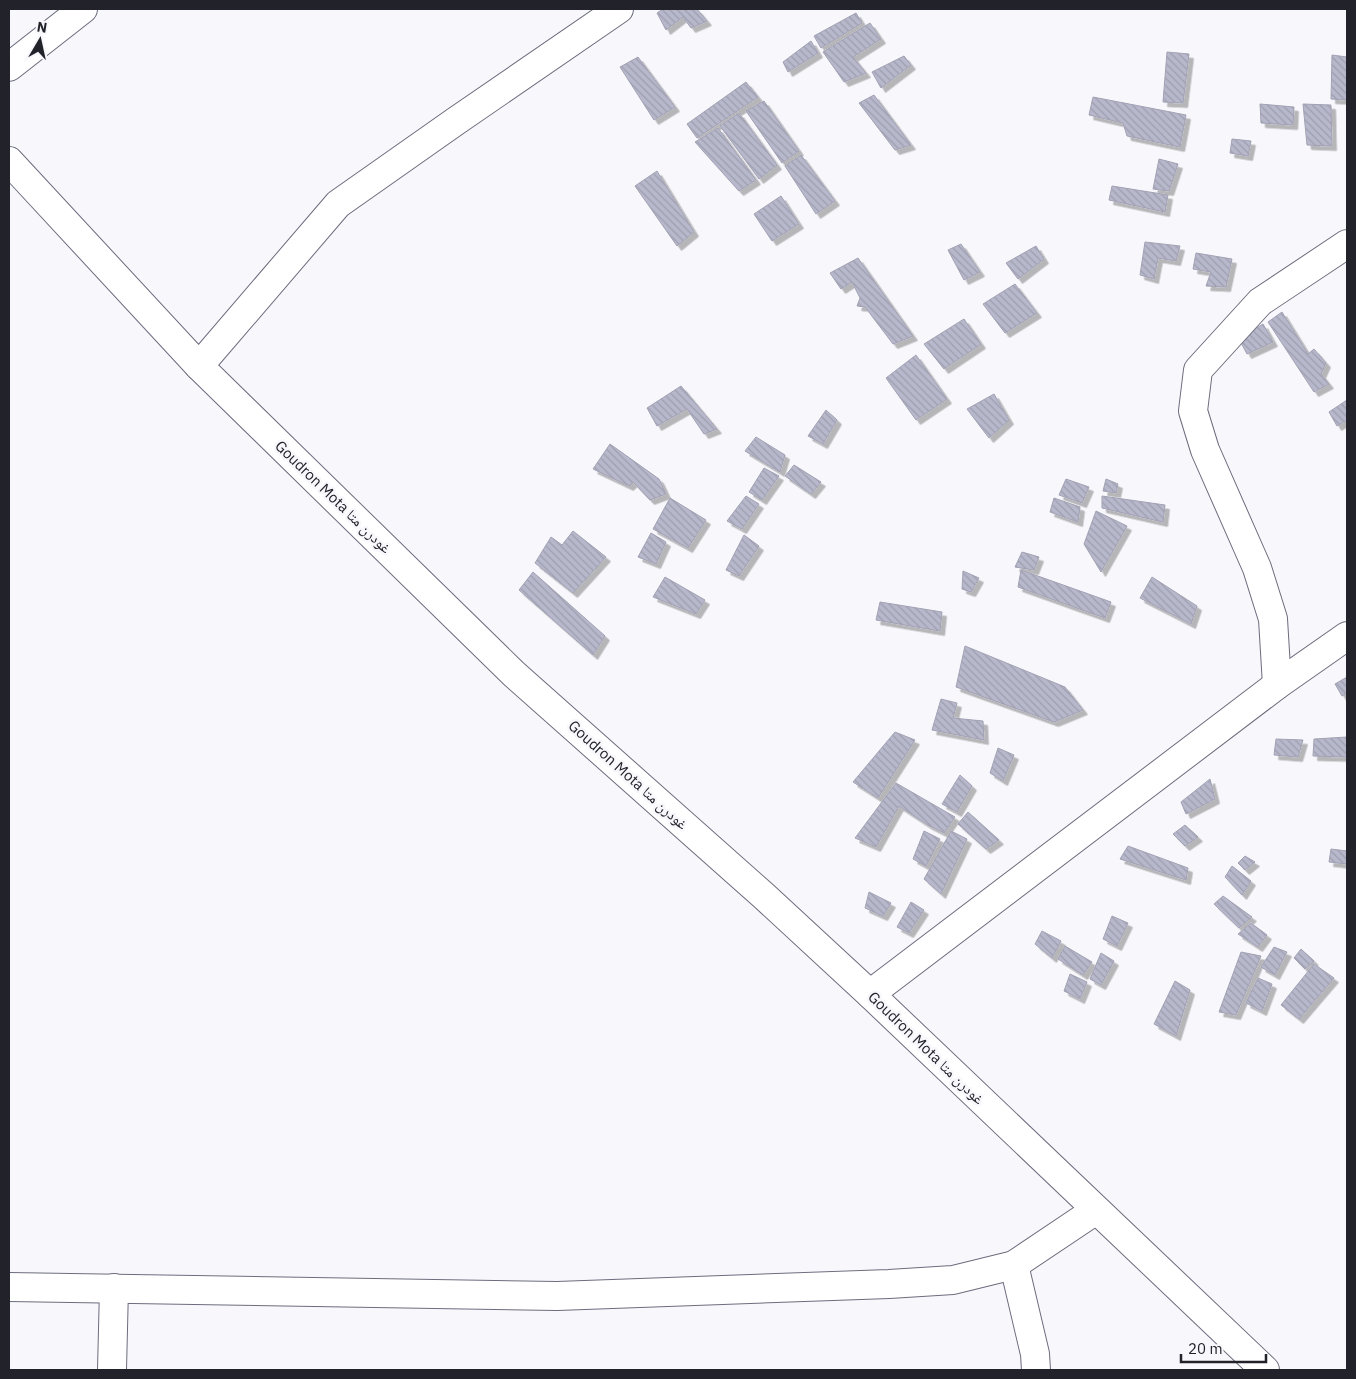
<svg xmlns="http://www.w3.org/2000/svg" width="1356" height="1379" viewBox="0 0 1356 1379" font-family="'IBM Plex Sans','Noto Naskh Arabic',sans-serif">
  <defs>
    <pattern id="building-back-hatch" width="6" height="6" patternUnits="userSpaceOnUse" patternTransform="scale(1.25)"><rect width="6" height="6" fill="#b7b8cb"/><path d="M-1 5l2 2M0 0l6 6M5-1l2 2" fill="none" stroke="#9d9eae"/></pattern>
    <filter id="shadow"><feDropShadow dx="4.5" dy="4.5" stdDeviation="0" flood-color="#0004"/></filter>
  </defs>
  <rect width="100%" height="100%" fill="#f8f8fc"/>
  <!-- building -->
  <g fill="url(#building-back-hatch)" stroke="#a1a1b4" filter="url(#shadow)">
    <polygon points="663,9 697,9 707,21 691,28 683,17 666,30 657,13"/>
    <polygon points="856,13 862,23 821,48 814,36"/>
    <polygon points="870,23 881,39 853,57 866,73 844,82 823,52"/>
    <polygon points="811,41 818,53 788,72 783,62"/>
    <polygon points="1167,52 1189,54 1183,103 1163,102"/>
    <polygon points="1332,55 1347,57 1347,100 1331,99"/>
    <polygon points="904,56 911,65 881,88 872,72"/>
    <polygon points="638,57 675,107 654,120 620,67"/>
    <polygon points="746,82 758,97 697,138 687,124"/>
    <polygon points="874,95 911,145 895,150 859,103"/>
    <polygon points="1093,97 1186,115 1180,147 1127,136 1123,123 1089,115"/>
    <polygon points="764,101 799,151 782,163 746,111"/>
    <polygon points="1260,104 1294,107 1293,125 1261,123"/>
    <polygon points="1303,104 1331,105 1332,146 1307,145"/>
    <polygon points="739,113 777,165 759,179 720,126"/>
    <polygon points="718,128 756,180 739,191 695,142"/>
    <polygon points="1232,139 1251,141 1248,156 1230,153"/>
    <polygon points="801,155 835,201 816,214 785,166"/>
    <polygon points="1159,159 1178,164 1169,191 1153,189"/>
    <polygon points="657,171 694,232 677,246 635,186"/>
    <polygon points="1112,186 1168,195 1165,212 1109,200"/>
    <polygon points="781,196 799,224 772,241 754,214"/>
    <polygon points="1145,242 1180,246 1176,261 1158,258 1154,279 1140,275"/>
    <polygon points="961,244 980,272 964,280 948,250"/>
    <polygon points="1036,246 1044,259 1018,279 1006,263"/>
    <polygon points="1196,253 1232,259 1226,287 1206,286 1211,272 1193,269"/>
    <polygon points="858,258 913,336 893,344 865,307 857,306 860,298 852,282 841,289 830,273"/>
    <polygon points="1015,284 1037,313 1005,333 983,304"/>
    <polygon points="1282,312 1308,354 1314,349 1326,363 1321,374 1329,384 1314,392 1268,322"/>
    <polygon points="964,319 981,344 944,369 924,344"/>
    <polygon points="1263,324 1273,342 1247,354 1239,339"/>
    <polygon points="916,355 947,399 916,420 886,378"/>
    <polygon points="681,386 717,429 704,434 687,409 657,426 647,408"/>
    <polygon points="994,394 1009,420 989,438 967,409"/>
    <polygon points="1347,400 1347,420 1337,426 1329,412"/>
    <polygon points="826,410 837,420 823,444 808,436"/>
    <polygon points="756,437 785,455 780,472 745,451"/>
    <polygon points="610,444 659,479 666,494 650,500 633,482 629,486 593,469"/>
    <polygon points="794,465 821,482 811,494 785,476"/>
    <polygon points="764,468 779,476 762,500 749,492"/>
    <polygon points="1066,479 1089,487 1082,503 1059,495"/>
    <polygon points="1106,479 1118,484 1116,493 1103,491"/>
    <polygon points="746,496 759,504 742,529 727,521"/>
    <polygon points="1102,496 1165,505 1163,522 1102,508"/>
    <polygon points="670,498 706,520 688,548 653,529"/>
    <polygon points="1054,498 1080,507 1078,522 1050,512"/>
    <polygon points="1096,511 1127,526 1101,572 1084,544"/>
    <polygon points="573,531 606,557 573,593 535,563 551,537 562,545"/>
    <polygon points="651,533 666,542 656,564 638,557"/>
    <polygon points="744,535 759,546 739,576 726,570"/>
    <polygon points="1022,552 1039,557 1034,570 1015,567"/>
    <polygon points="1021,570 1111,602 1105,618 1018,587"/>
    <polygon points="963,571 979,578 971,592 962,589"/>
    <polygon points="533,572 605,636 593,655 519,590"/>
    <polygon points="665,577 705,600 696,614 653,597"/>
    <polygon points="1152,577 1197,606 1191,624 1140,598"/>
    <polygon points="880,602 942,612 940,631 876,620"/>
    <polygon points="965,646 1065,687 1083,710 1054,722 956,687"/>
    <polygon points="1347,677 1347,693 1342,696 1335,684"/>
    <polygon points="941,699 957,703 953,718 983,721 984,740 932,730"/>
    <polygon points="895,732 915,740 878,798 853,782"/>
    <polygon points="1347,737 1347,757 1313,756 1314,739"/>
    <polygon points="1276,739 1303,740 1298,757 1274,755"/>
    <polygon points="998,748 1014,755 1003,781 990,773"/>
    <polygon points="960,775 972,786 957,812 942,804"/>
    <polygon points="1210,779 1215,799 1186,814 1181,802"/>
    <polygon points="896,783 955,817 944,833 928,825 899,806 876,847 855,838"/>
    <polygon points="968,812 999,840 986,849 958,824"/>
    <polygon points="1185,825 1198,837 1185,846 1173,834"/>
    <polygon points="924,831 940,839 926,866 913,859"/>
    <polygon points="951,831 967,839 941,894 924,879"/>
    <polygon points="1128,846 1188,868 1186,880 1120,859"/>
    <polygon points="1331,849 1347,851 1347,864 1329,862"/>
    <polygon points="1245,856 1255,862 1245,870 1238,863"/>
    <polygon points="1232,866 1251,881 1242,895 1225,877"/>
    <polygon points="869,892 891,903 883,916 865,908"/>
    <polygon points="1223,896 1252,917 1239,928 1214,904"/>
    <polygon points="911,902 924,910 909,933 897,927"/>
    <polygon points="1112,916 1128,923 1117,946 1103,939"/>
    <polygon points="1251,923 1267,935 1258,947 1238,934"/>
    <polygon points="1042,931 1061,941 1052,958 1035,944"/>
    <polygon points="1065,946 1092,962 1083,975 1058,959"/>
    <polygon points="1274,947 1287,952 1275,975 1261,967"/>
    <polygon points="1301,949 1314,961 1305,969 1294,958"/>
    <polygon points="1241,952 1261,956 1236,1015 1219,1012"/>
    <polygon points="1101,953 1114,961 1101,985 1090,979"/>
    <polygon points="1314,964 1334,978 1299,1019 1281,1005"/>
    <polygon points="1070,974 1087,982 1080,999 1064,991"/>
    <polygon points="1258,978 1272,984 1262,1011 1246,1003"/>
    <polygon points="1175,981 1190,990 1176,1036 1154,1024"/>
  </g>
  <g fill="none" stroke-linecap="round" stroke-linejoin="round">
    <defs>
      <g id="street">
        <polyline points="9,67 83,9"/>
        <polyline points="199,366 338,204 456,121 619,9"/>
        <polyline points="1277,685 1273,619 1257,568 1205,450 1193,411 1198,370 1260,302 1347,244"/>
        <polyline points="1014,1265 1035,1354 1036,1370"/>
        <polyline points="9,1287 557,1296 889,1284 953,1280 1014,1265 1096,1210"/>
        <polyline points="112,1370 114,1288"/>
      </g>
      <polyline id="secondary" points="870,994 1277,685 1347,636"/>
      <polyline id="highway" points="9,161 199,366 514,674 764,896 870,994 1265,1370"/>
    </defs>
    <!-- street casing -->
    <use href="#street" stroke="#6c6c7e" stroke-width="30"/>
    <!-- secondary casing -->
    <use href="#secondary" stroke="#6c6c7e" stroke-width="30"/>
    <!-- highway casing -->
    <use href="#highway" stroke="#6c6c7e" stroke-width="30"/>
    <!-- street -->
    <use href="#street" stroke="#fff" stroke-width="28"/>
    <!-- secondary -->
    <use href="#secondary" stroke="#fff" stroke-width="28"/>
    <!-- highway -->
    <use href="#highway" stroke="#fff" stroke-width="28"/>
  </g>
  <g text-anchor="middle" stroke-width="5" stroke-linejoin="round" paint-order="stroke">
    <!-- street labels -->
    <g font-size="15" fill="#22222a" stroke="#f8f8fc">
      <text transform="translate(333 497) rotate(44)" y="5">Goudron Mota غودرن متا</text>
      <text transform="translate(628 775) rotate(42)" y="5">Goudron Mota غودرن متا</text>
      <text transform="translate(926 1048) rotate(44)" y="5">Goudron Mota غودرن متا</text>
    </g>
  </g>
  <!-- border -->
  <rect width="1356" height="1379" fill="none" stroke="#22222a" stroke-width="20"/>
  <!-- north arrow -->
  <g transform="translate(40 40) rotate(9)" stroke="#f8f8fc" stroke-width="4" paint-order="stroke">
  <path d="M0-4L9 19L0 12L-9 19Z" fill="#22222a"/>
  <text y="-8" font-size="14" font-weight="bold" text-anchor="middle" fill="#22222a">N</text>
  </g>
  <!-- scale -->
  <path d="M1181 1354v8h85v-8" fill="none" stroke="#22222a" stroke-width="2.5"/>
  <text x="1188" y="1354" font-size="15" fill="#22222a" stroke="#f8f8fc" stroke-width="4" paint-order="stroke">20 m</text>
</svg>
